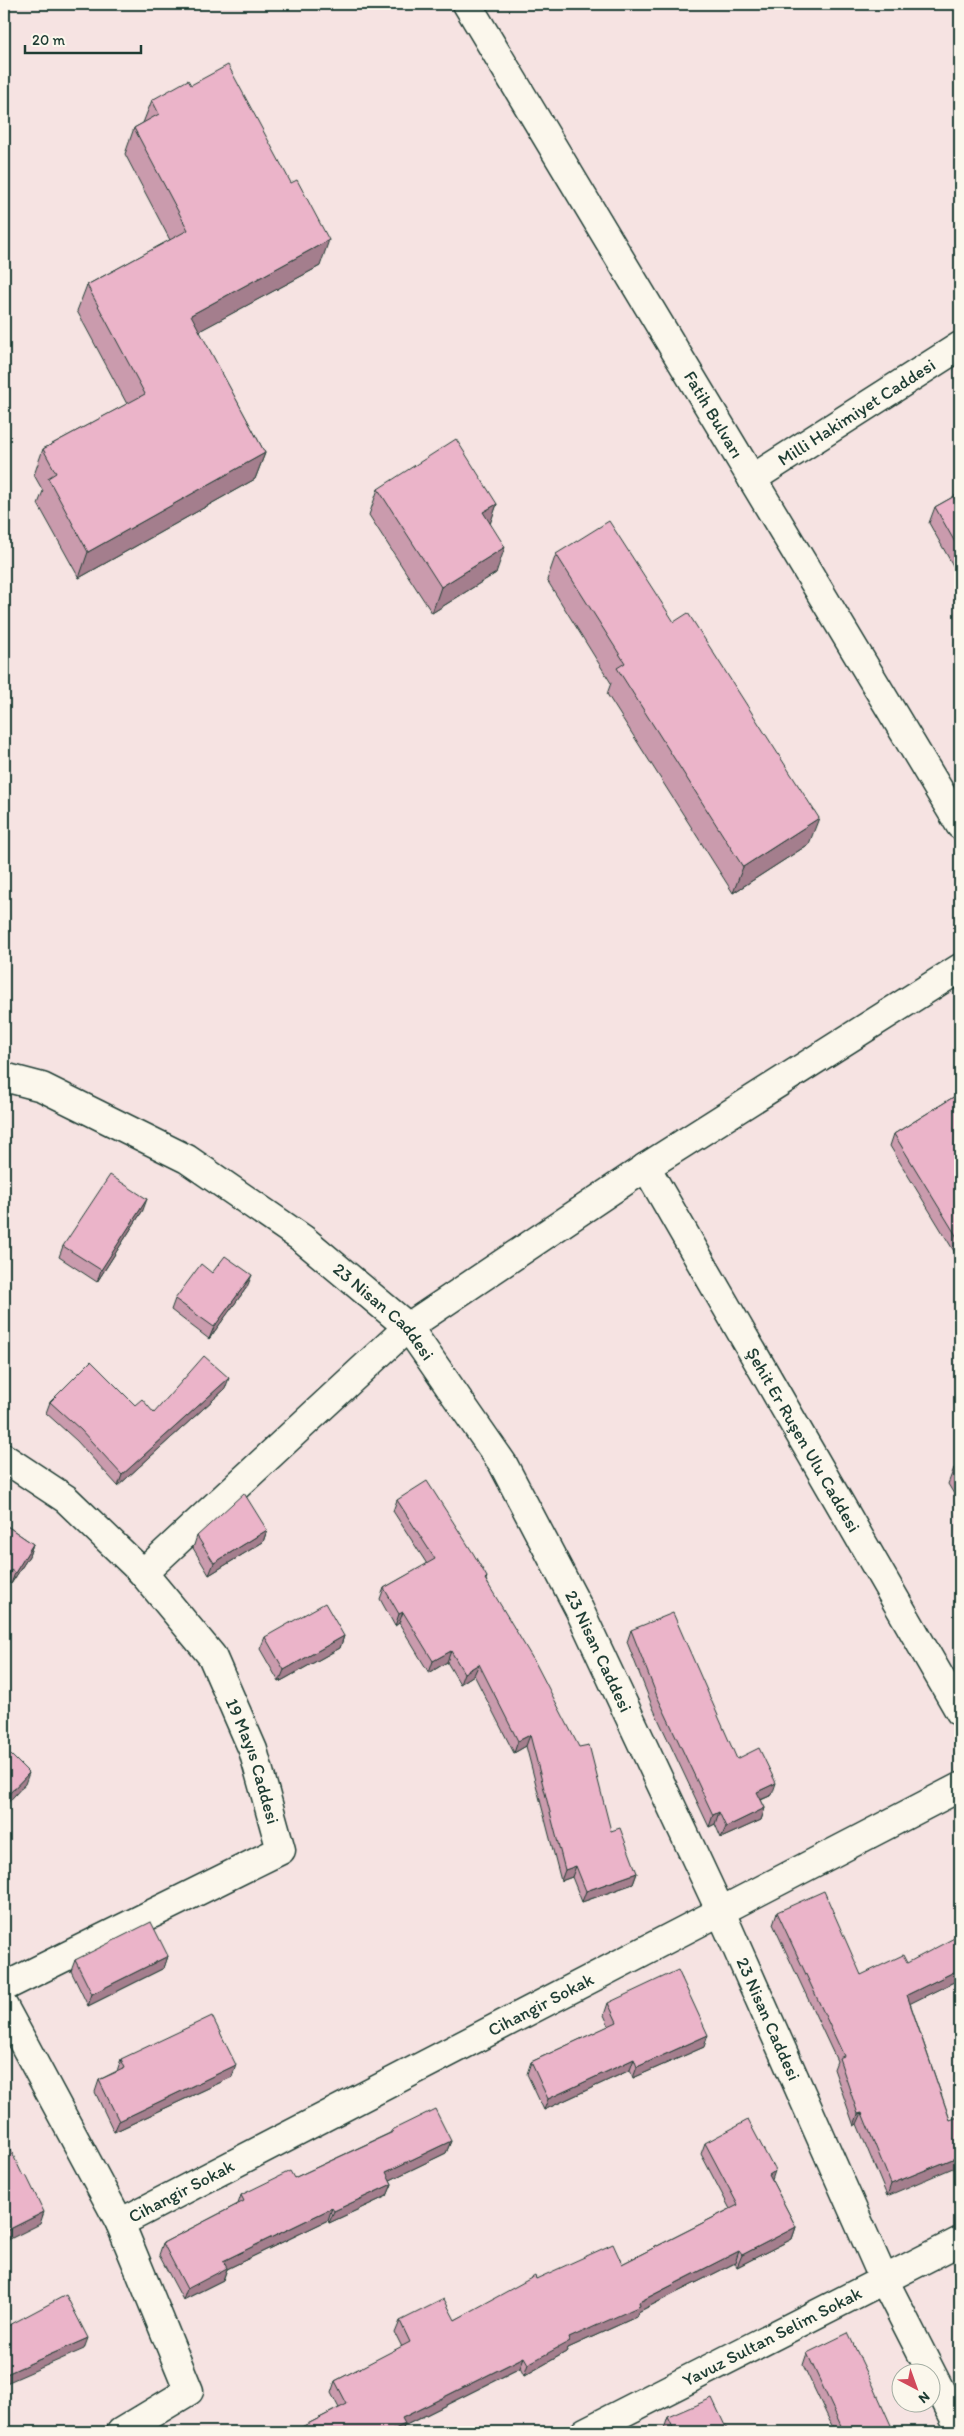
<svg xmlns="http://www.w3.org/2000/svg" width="964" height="2436" viewBox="0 0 964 2436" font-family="Itim,sans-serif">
  <rect width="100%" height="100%" fill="#f6e3e2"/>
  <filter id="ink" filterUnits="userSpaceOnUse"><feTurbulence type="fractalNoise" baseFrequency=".02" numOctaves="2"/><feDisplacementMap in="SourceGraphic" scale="10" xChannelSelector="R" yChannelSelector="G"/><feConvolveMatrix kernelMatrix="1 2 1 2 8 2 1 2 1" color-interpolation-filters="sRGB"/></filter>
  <g filter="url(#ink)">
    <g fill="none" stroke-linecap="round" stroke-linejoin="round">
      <defs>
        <g id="street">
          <path id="s1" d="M752,479L960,346"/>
          <path id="s2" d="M4,1077L42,1087L187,1159L303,1239L408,1327L503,1464L579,1609L720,1910L884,2280L960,2429"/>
          <path id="s3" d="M646,1167L960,1712"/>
          <path id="s4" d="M4,1458L66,1499L143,1573L212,1656L253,1750L281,1850L4,1987"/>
          <polyline points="143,1573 408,1327 646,1167 960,968"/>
          <polyline points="4,2007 120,2223 189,2391 121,2432"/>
          <path id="s5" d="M120,2223L960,1787"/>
          <path id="s6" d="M585,2432L960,2241"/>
        </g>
        <g id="secondary">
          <path id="s7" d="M467,4L960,825"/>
        </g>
      </defs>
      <!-- street casing -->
      <use href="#street" stroke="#1f3d34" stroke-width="31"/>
      <!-- secondary casing -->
      <use href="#secondary" stroke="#1f3d34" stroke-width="31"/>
      <!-- street -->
      <use href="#street" stroke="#fbf7ec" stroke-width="28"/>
      <!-- secondary -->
      <use href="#secondary" stroke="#fbf7ec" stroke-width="28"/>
    </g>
    <!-- wall -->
    <g fill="#ca9bad" stroke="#1f3d34">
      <polygon points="191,85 320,266 199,331 265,453 255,479 79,578 38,504 43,491 34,475 43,449 127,404 77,311 87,285 170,240 125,154 134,128 143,123 152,100"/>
      <polygon points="378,489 497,504 490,523 496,573 432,613 369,515"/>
      <polygon points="960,493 960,578 929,523 935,507"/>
      <polygon points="556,554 674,622 809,844 733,893 607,694 611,683 547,580"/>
      <polygon points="960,1093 960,1261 890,1146 894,1134"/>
      <polygon points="143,1210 97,1282 59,1257 63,1246"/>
      <polygon points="247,1287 209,1339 171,1310 175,1299"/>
      <polygon points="225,1389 118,1486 77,1441 46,1413 50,1402 135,1405 154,1413"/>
      <polygon points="960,1464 960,1504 948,1484 954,1468"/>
      <polygon points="397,1500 487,1577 486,1580 611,1831 637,1873 633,1884 582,1902 572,1877 561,1881 526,1746 514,1753 474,1675 460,1684 447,1662 429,1673 399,1623 395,1626 380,1599 384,1588 427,1564 393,1511"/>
      <polygon points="4,1524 33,1544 29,1556 11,1584 7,1581"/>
      <polygon points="267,1530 263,1542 209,1575 193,1548 197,1536"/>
      <polygon points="631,1630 737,1759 772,1795 761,1800 765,1808 761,1820 721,1838 715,1824 709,1827 653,1708 627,1642"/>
      <polygon points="344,1636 340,1648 279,1682 260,1649 265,1637"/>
      <polygon points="777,1912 861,1975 960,1979 910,2003 950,2120 887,2196 857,2124 854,2126 834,2069 837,2061 773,1924"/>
      <polygon points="168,1956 164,1968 88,2006 71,1971 75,1960"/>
      <polygon points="608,2003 704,2047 633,2078 630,2070 544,2110 527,2074 531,2062 609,2026 604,2015"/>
      <polygon points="121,2059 232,2077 114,2132 95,2092 99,2080 117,2071"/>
      <polygon points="392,2130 451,2141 446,2153 390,2180 392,2184 387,2196 329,2223 328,2220 227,2269 223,2280 183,2300 159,2255 163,2243 238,2204 241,2195 294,2178 390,2133"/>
      <polygon points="705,2143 772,2181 796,2227 792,2239 737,2267 735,2263 638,2312 636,2317 568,2348 566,2352 524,2376 520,2368 404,2426 402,2432 292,2432 339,2408 331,2393 335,2381 402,2347 395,2333 400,2321 455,2320 536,2279 622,2264 730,2209 701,2154"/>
      <polygon points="807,2353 894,2432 835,2432 803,2365"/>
      <polygon points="668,2417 728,2432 665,2432 664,2429"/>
    </g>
    <!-- shaded-wall -->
    <g fill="#a47e8d" stroke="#1f3d34">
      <polygon points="329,240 320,266 181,341 191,315"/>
      <polygon points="265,453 255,479 79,578 88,552"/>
      <polygon points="497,504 488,530 483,512"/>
      <polygon points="505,547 496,573 432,613 441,587"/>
      <polygon points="819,818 809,844 733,893 743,867"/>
      <polygon points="147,1199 143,1210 97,1282 101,1270"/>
      <polygon points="252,1275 247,1287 209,1339 214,1327"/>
      <polygon points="229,1378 225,1389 118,1486 122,1475"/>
      <polygon points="267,1530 263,1542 209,1575 214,1563"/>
      <polygon points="33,1544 29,1556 11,1584 15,1573"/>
      <polygon points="11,1570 7,1581 4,1586 4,1580"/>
      <polygon points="403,1612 399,1623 395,1626 399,1614"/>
      <polygon points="344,1636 340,1648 279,1682 284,1670"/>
      <polygon points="451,1651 447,1662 429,1673 433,1661"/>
      <polygon points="479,1664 474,1675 460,1684 464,1673"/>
      <polygon points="530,1735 526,1746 514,1753 518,1741"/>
      <polygon points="29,1773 25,1784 4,1807 4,1799"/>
      <polygon points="776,1783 772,1795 753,1803 757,1792"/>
      <polygon points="765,1808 761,1820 721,1838 726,1827"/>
      <polygon points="719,1812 715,1824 709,1827 713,1815"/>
      <polygon points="576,1866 572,1877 561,1881 565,1870"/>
      <polygon points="637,1873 633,1884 582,1902 586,1891"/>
      <polygon points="168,1956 164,1968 88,2006 92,1994"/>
      <polygon points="960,1969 960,1979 903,2007 907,1995"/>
      <polygon points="708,2035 704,2047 633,2078 637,2067"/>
      <polygon points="634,2059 630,2070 544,2110 548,2099"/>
      <polygon points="236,2065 232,2077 114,2132 119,2121"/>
      <polygon points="862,2113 857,2124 854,2126 858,2114"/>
      <polygon points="451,2141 446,2153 382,2184 386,2172"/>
      <polygon points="960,2156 960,2165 887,2196 891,2184"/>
      <polygon points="775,2171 771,2183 769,2175"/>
      <polygon points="392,2184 387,2196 329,2223 334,2211"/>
      <polygon points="332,2208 328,2220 227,2269 223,2280 183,2300 187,2289 223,2261"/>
      <polygon points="44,2212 40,2224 4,2242 4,2232"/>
      <polygon points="796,2227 792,2239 737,2267 742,2255"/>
      <polygon points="739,2251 735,2263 638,2312 636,2317 568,2348 566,2352 524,2376 528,2364 569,2338"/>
      <polygon points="88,2338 84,2349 4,2384 4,2375"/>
      <polygon points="524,2357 520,2368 404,2426 402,2432 389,2432 402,2418"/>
    </g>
    <!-- building -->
    <g fill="#ebb4c9" stroke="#1f3d34">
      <polygon points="228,65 291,183 297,180 329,240 191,315 265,453 88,552 48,478 56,473 43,449 145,394 87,285 188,230 134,128 159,114 152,100 188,80 191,85"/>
      <polygon points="456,439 497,504 483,512 505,547 441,587 378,489"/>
      <polygon points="960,493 960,551 935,507"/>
      <polygon points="609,521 674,622 688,613 819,818 743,867 617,668 625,663 556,554"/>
      <polygon points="960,1093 960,1242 894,1134"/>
      <polygon points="110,1175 147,1199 101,1270 63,1246"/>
      <polygon points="225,1256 252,1275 214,1327 175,1299 201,1264 212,1273"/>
      <polygon points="204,1356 229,1378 122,1475 81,1430 50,1402 91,1361 135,1405 142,1399 154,1413"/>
      <polygon points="960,1464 960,1478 954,1468"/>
      <polygon points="427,1481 473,1553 487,1577 485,1579 536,1664 579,1747 589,1745 611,1831 620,1828 637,1873 586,1891 576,1866 565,1870 530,1735 518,1741 479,1664 464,1673 451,1651 433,1661 403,1612 399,1614 384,1588 435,1559 397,1500"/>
      <polygon points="244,1493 267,1530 214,1563 197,1536"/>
      <polygon points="4,1524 33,1544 15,1573 11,1570 4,1580"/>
      <polygon points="325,1603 344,1636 284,1670 265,1637"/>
      <polygon points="673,1613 737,1759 759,1748 776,1783 757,1792 765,1808 726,1827 719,1812 713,1815 657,1696 631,1630"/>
      <polygon points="4,1748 29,1773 4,1799"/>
      <polygon points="824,1891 861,1975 903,1955 907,1963 960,1935 960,1969 907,1995 950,2120 958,2117 960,2123 960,2156 891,2184 862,2113 858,2114 839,2058 844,2056 777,1912"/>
      <polygon points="151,1922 168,1956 92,1994 75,1960"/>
      <polygon points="678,1970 708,2035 637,2067 634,2059 548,2099 531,2062 617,2022 608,2003"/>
      <polygon points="212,2016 236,2065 119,2121 99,2080 125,2068 121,2059"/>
      <polygon points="435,2109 451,2141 386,2172 392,2184 334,2211 332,2208 223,2261 227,2268 187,2289 163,2243 244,2201 241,2195 290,2171 294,2178 393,2132 392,2130"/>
      <polygon points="748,2120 775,2171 769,2175 796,2227 742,2255 739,2251 639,2302 640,2306 569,2338 570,2341 528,2364 524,2357 402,2418 405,2424 389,2432 292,2432 347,2404 335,2381 410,2342 400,2321 444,2299 455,2320 535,2276 536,2279 613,2244 622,2264 738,2205 705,2143"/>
      <polygon points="4,2136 23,2176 26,2175 44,2212 4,2232"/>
      <polygon points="66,2295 88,2338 4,2375 4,2328"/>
      <polygon points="848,2333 873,2385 894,2432 844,2432 807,2353"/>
      <polygon points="712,2398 728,2432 675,2432 668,2417"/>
    </g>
  </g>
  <g text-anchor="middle" stroke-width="5" stroke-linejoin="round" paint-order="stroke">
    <!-- street labels -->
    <g font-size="18" fill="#1f3d34" stroke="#fbf7ec">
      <text dy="6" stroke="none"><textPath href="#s1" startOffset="124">Milli Hakimiyet Caddesi</textPath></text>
      <text dy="6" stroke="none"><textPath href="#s7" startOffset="479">Fatih Bulvarı</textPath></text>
      <text dy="6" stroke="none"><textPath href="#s2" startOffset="451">23 Nisan Caddesi</textPath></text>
      <text dy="6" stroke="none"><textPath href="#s3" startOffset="315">Şehit Er Ruşen Ulu Caddesi</textPath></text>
      <text dy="6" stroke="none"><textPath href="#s2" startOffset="856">23 Nisan Caddesi</textPath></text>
      <text dy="6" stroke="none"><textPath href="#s4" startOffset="402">19 Mayıs Caddesi</textPath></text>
      <text dy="6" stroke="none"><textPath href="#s5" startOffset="474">Cihangir Sokak</textPath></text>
      <text dy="6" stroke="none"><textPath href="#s2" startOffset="1261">23 Nisan Caddesi</textPath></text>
      <text dy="6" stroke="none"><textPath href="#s5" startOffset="69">Cihangir Sokak</textPath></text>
      <text dy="6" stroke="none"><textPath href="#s6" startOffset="210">Yavuz Sultan Selim Sokak</textPath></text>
    </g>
  </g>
  <!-- margin -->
  <rect width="964" height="2436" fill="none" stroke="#fbf7ec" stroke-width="20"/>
  <rect x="10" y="10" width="944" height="2416" fill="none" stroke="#1f3d34" stroke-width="2" filter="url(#ink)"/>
  <!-- north arrow -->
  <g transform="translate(916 2388) rotate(139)"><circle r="24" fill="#fbf7ec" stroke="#a3ada2"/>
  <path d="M0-4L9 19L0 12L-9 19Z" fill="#d1495b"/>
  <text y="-8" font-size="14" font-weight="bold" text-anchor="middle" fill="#1f3d34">N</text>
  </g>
  <!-- scale -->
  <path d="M25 45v8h116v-8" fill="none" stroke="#1f3d34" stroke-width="2.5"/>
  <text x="32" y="45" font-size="15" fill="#1f3d34" stroke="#fbf7ec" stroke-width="4" paint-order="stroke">20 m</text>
</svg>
